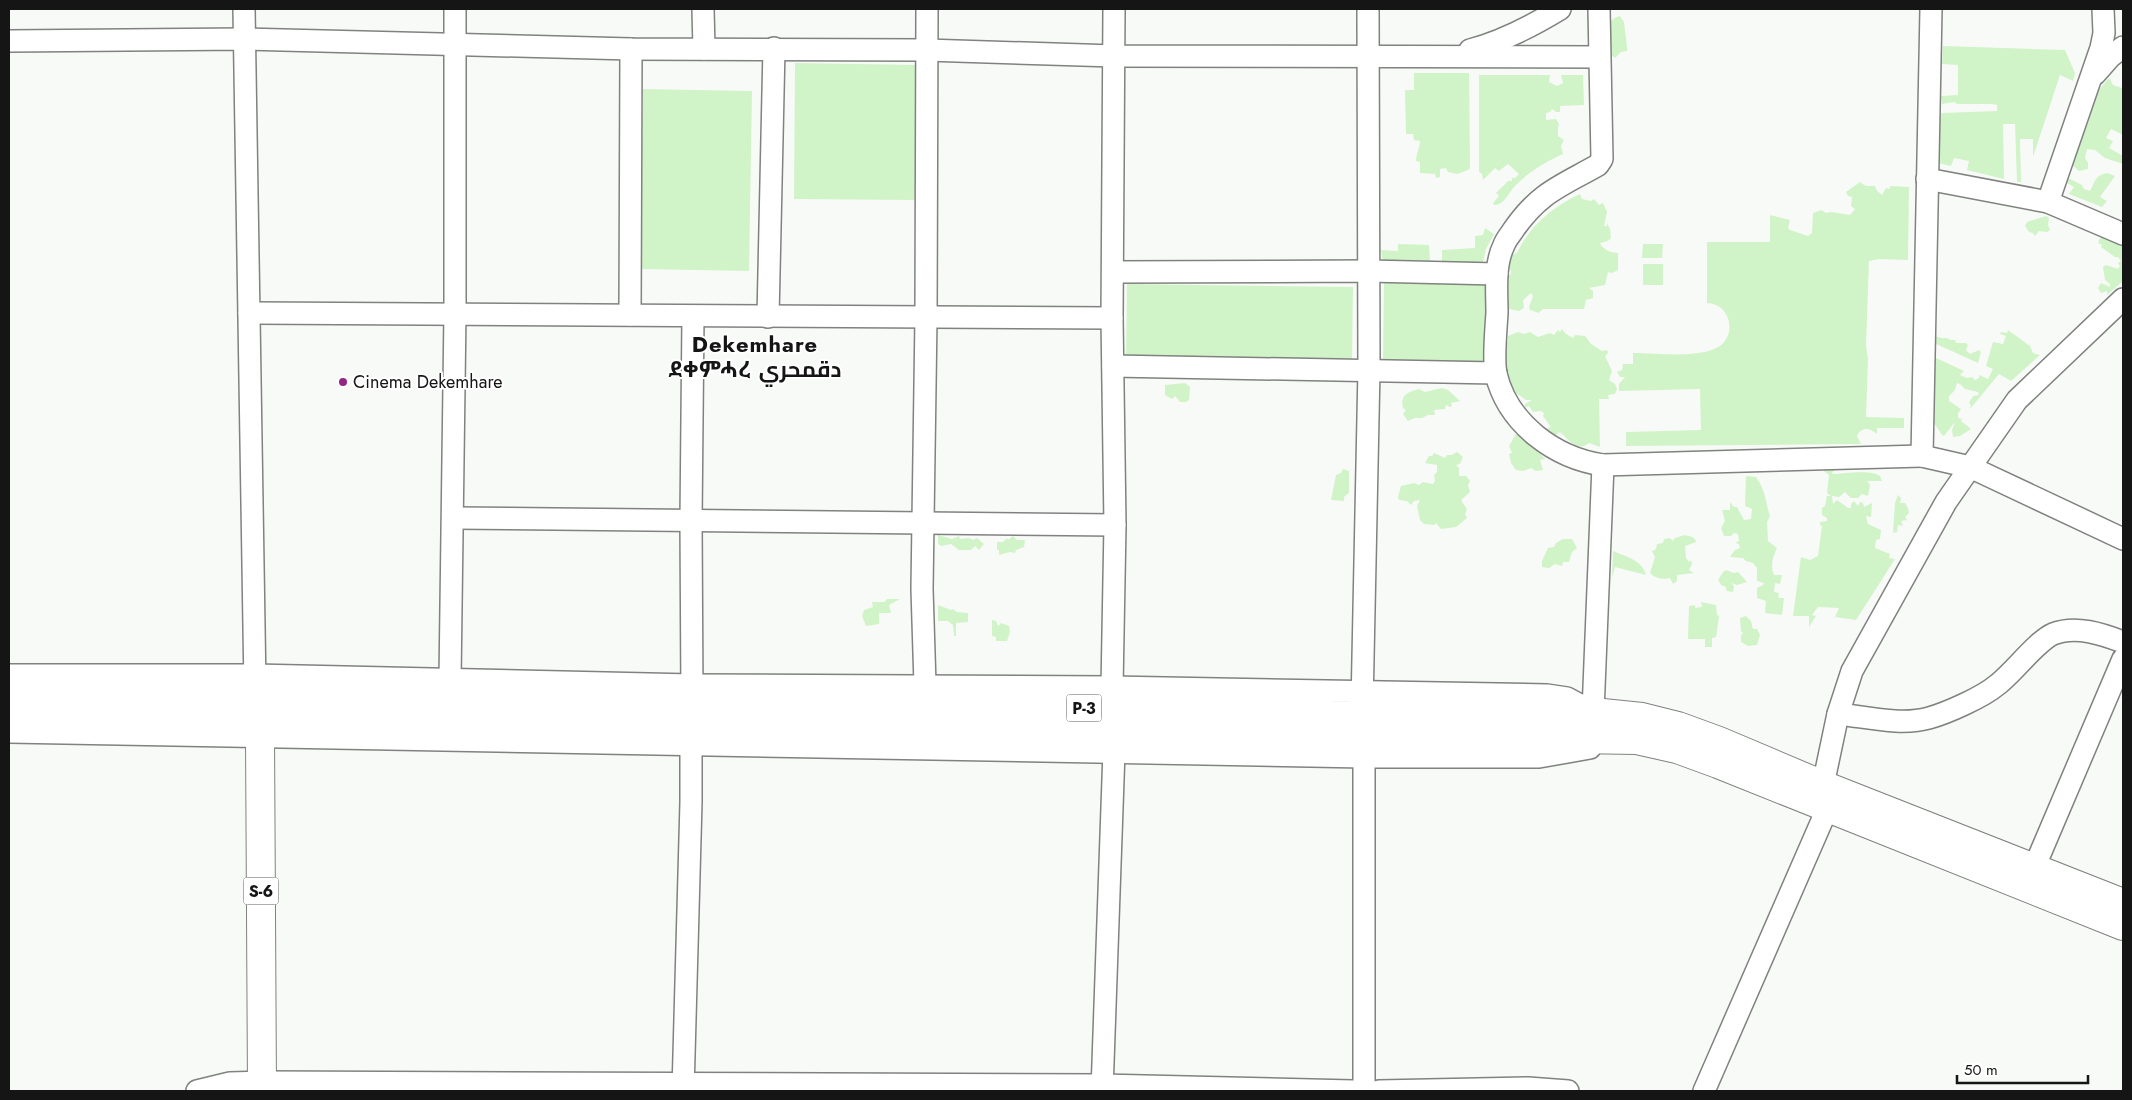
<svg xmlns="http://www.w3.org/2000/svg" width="2132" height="1100" viewBox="0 0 2132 1100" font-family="Jost,Cairo,'Noto Sans Ethiopic',sans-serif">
  <rect width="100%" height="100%" fill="#f8faf7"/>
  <!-- green -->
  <g fill="#d1f3c8">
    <path d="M1620,16L1624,22L1627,47V51L1621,52L1615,58L1610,54C1608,40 1601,21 1620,16Z"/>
    <polygon points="1943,46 2065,50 2075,73 2073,81 2060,75 2033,157 2033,139 2020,139 2021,182 2017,182 2015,124 2003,124 2004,179 1967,170 1969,161 1954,158 1951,166 1938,163 1939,116 1942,113 1997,111 1997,105 1992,104 1957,104 1954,102 1942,104 1941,96 1958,95 1958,65 1942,64"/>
    <polygon points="795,63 917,65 915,200 794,199"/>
    <path d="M1414,73H1469L1470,168L1468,170L1457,174L1448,172L1446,168L1440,169V177L1436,178L1435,174L1420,173V162L1416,161C1416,153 1420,148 1420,141L1414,140L1413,134H1406L1405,90H1414Z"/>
    <path d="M1479,75H1550L1549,82L1557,86L1563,83L1561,75H1583L1584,105L1560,106V112H1556L1552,109L1550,112L1546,113V120L1556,119L1560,126L1558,125V136L1564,140L1561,146L1563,154C1545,162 1527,173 1514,187C1508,194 1504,205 1494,205L1493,203L1499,196L1496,193L1508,181H1512V178H1515L1519,174L1508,164L1499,171L1495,168L1483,180L1482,174L1479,172Z"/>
    <polygon points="2109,78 2113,85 2122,88 2123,86 2123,135 2111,129 2106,138 2113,141 2109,148 2123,156 2123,164 2105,158 2095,150 2087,149 2085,158 2088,163 2088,169 2079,171 2071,164 2098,91"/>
    <polygon points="643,89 752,91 749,271 640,269"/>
    <path d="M2107,173L2115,176L2100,197L2107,201L2102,207L2069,194L2074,187L2067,183L2065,186L2066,177L2082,185L2084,189L2090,191C2095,182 2095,175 2107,173Z"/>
    <path d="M1860,182L1866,186H1875L1877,191L1882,195L1886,188L1890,189V186L1909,187L1908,260L1879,259L1869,261L1866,346L1868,359L1866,417L1904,418V428H1877V434C1870,428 1862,426 1857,436L1861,444L1626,446V432L1701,430L1700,389L1619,391V384L1625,377H1620L1617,372L1622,370L1623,364H1633V353C1657,353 1692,358 1714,349C1738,340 1733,304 1707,303V242H1770V215L1790,220L1788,228L1790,230L1808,236L1812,233L1813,213L1821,210L1826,213L1831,212L1850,215L1855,209L1851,206L1852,197L1848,196L1846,192Z"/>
    <path d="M1580,194L1582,199L1591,201L1594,199L1599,205L1603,203L1607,212L1604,226H1607V223L1610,229L1611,238L1608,241L1600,243C1603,250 1612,253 1618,253V270L1612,273L1608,272L1605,285L1589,288L1593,291V298L1586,300L1584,309H1543L1539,313L1530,310L1529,307L1533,296L1531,293L1523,300L1524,308L1519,311L1505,308L1504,293L1508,291L1509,286L1504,283L1505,276L1511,274V271L1510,269L1508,271L1510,255L1517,253C1529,226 1554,206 1580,194Z"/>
    <polygon points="2046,216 2049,218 2048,225 2050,230 2047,232 2039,231 2035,236 2033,233 2029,232 2025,226 2027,222"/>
    <polygon points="1485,228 1494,234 1486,249 1483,262 1442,262 1442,250 1475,248 1475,236 1483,235"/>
    <polygon points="2101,236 2121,243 2123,247 2123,281 2107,295 2107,291 2101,293 2098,288 2101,283 2110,287 2110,284 2105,280 2103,267 2106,265 2118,269 2120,266 2118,263 2121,261 2118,257 2115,257 2101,247 2102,245 2098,243"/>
    <polygon points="1398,244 1429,245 1430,262 1383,262 1381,250 1398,251"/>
    <polygon points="1643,244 1663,244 1662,258 1642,258"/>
    <rect x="1643" y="264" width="20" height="21"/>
    <polygon points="1384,283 1486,284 1485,362 1383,361"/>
    <polygon points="1127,284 1353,287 1352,361 1126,358"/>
    <path d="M1562,329L1566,334L1573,338L1575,335L1585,336L1591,344L1602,351L1607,350L1608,353L1605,356L1612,371L1609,380L1615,384L1617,389L1615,394L1608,395L1609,399H1599L1600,447L1589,443C1577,453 1568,439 1560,432L1553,437L1547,432L1546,429L1551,427L1543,416L1544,413L1541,411L1533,412L1529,406L1524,408L1525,404L1532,400H1526L1512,390L1489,349L1505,341L1508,342V336L1518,332L1524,334L1530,332L1538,337L1550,333L1554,335L1558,330L1560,332Z"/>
    <polygon points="2008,330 2030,346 2033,353 2040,355 2011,381 1999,374 1970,409 1971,405 1969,403 1973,396 1979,395 1978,392 1965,389 1960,384 1957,383 1955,390 1949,396 1949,401 1961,409 1958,413 1958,418 1962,419 1961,421 1971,429 1960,436 1953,437 1952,430 1955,422 1944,436 1942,435 1934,423 1934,357 1964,371 1960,375 1967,378 1972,377 1975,380 1979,378 1979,375 1988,379 1993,369 1986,366 1993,342 2003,344 2006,336 2000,334 2001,332 2007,333"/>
    <polygon points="1935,336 1942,338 1947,338 1950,340 1955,340 1956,343 1966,343 1968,345 1966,350 1970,354 1979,350 1981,352 1978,363 1934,343"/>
    <polygon points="1185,383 1190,387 1189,400 1186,402 1180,402 1175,396 1172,399 1165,395 1165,385"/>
    <path d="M1442,388L1448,390L1460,401L1451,403L1452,406L1450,407L1446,405L1445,409L1434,410L1435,415H1428L1422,418H1415L1408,421L1403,414L1406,410L1403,408C1400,395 1408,392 1419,389L1425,392Z"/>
    <polygon points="1516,434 1522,435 1540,450 1539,452 1545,459 1540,460 1543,470 1536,471 1531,468 1523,471 1516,470 1511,463 1509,454 1512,453 1509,446"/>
    <polygon points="1457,452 1463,457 1460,464 1456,465 1459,468 1459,476 1466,476 1470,481 1468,485 1470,492 1461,500 1467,509 1465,514 1467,518 1456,527 1441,529 1436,523 1434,525 1424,524 1420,520 1417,506 1420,500 1414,501 1411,505 1407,501 1399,500 1398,497 1401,486 1414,483 1419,485 1423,482 1433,484 1435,481 1434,475 1437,472 1437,465 1425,463 1429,456 1432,456 1434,453 1445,458 1447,455 1452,455"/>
    <path d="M1838,468V470L1833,471L1832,474C1844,474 1870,469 1880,476L1882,481H1867L1870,485L1868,496L1862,494L1858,498H1851L1845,492L1839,497L1832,496L1833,504L1837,500L1848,508H1851V504L1854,501L1858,506L1860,502L1863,503L1864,507L1872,503L1871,517L1866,516L1868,524L1881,530L1880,539L1876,540L1875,548L1890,554L1889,558L1895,559L1856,620L1835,617L1839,608L1818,607L1812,615L1816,616L1809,627V616H1793L1801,557L1810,560L1818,556L1822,526L1820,525V522L1827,521V518L1822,515V508L1825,506L1827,496H1831L1827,493L1829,475L1824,471V469Z"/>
    <polygon points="1343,469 1349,471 1349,493 1344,497 1344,501 1331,500 1336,475 1341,473"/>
    <path d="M1746,476L1756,477C1766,491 1765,501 1770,516L1767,522L1768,541L1777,548C1773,556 1770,566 1774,575H1782L1780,584L1775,583L1774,592L1779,593L1778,598H1784L1782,615L1765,613L1766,601L1757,598V588L1763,585L1764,583L1757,581V568L1753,563L1746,561L1743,558L1730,557L1735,550L1740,548L1739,544L1735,543L1739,541L1738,534L1734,533L1731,536H1724L1721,528L1725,521L1722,510H1730V502L1734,507H1737L1744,520L1751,519L1752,509L1745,506Z"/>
    <polygon points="1898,495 1901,498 1900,503 1905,503 1908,508 1909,513 1905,517 1907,520 1901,521 1903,526 1898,525 1897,532 1893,533 1895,503"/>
    <polygon points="938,535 952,539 959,536 960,539 969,538 973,540 977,538 984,544 979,550 975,546 971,550 959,550 951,544 941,546 938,544"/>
    <path d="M1685,535C1690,537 1695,536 1696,542L1685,546L1686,558L1689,562L1691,560L1692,564L1689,570L1694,573L1677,575V581L1673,584L1670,578C1664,580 1654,578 1650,573L1655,557L1652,551L1656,549L1657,544L1663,543L1664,539L1670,538L1673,541L1675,538Z"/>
    <polygon points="1013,536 1017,540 1025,540 1024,547 1016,550 1015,553 1010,552 999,555 999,550 997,550 997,542 1003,542 1007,538 1008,540"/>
    <polygon points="1563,539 1572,539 1577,548 1572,552 1569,562 1563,562 1562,566 1555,564 1549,568 1542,567 1542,561 1548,548 1554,547 1556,543"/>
    <path d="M1613,551C1627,557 1642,560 1646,575L1615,567L1612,578Z"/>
    <polygon points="1726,570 1734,573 1738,572 1747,582 1737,585 1732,583 1734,587 1733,592 1727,591 1725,586 1722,586 1718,580 1723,572"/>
    <polygon points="887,599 900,599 889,605 891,613 879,613 879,624 866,626 862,616 864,610 873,607 872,602 884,602"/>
    <polygon points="1701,602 1716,605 1717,615 1719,616 1716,637 1712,638 1712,647 1705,647 1705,639 1688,639 1689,606 1695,605 1695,608 1702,607"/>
    <polygon points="938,605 951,610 953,609 957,612 968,613 968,622 956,623 956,636 954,636 953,625 948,621 938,621"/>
    <polygon points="1746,616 1751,621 1753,629 1757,629 1760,635 1757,645 1748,646 1741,642 1741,635 1743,633 1741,631 1740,618"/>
    <polygon points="992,620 996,621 998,626 1001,623 1009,626 1010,632 1007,641 996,641 996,637 992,636"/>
  </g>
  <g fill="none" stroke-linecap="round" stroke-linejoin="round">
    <defs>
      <g id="minor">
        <polyline points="244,9 255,688"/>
        <polyline points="455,9 455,312 450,680 459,690"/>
        <polyline points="703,9 704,49"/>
        <path d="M1599,9L1602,159L1598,165C1561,186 1540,192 1514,229C1511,234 1506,239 1504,245C1494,265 1497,291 1497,313C1496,329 1493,359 1496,374C1508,424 1555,458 1603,465L1922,456"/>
        <polyline points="1931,9 1922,456 1970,467 2123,539"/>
        <polyline points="9,41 244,39 631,49 926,50 1114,56 1599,57"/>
        <path d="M1470,50C1501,42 1532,26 1560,9"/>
        <polyline points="2095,74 2110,57 2123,47"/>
        <polyline points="1927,179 2048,202 2123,234"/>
        <polyline points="2048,202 2101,48 2104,33 2103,9"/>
        <polyline points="1114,272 1369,271 1497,274"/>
        <path d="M249,313C537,312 825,317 1112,318"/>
        <polyline points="630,315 631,49"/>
        <polyline points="768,317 774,48"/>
        <polyline points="1113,366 1496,373"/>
        <polyline points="454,518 1115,525"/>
        <polyline points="9,675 255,675 692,685 1112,687 1547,695 1567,698 1593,712 1603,465"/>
        <polyline points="925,685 922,589 926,318 927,9"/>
        <polyline points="1112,687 1115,525 1112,318 1114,9"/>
        <polyline points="692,699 691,521 693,316"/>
        <polyline points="1362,706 1369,369 1368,9"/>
        <path d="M1838,714C1867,717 1901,726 1929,718C1947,713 1983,697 1997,685C2013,673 2037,641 2053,634C2076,625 2102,634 2123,642"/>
        <polyline points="9,732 1364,757 1539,757 1590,748"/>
        <polyline points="1364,744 1364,1091"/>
        <polyline points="1823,785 1838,714 1852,671 1946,502 2017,400 2123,299"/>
        <polyline points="2034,868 2123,659"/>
        <polyline points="197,1091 230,1083 262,1082 1102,1085 1353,1091"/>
        <polyline points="683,1091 691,802 691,732"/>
        <polyline points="1102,1091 1114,751"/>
        <polyline points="1379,1091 1528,1088 1568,1091"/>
        <polyline points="1704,1091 1828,807"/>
      </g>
      <polyline id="major" points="256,691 260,735 262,1091"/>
      <g id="highway">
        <polyline points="9,691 256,691 462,695 692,705 978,705 1363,716 1593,712 1642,717 1678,726 1719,741 1823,785 2123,903"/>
        <polyline points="9,718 257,715 691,725 1637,740 1677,749 1718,764 2123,926"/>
      </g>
    </defs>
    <!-- minor casing -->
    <use href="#minor" stroke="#7f827f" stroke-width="24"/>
    <!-- major casing -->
    <use href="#major" stroke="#7f827f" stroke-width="30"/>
    <!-- highway casing -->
    <use href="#highway" stroke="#7f827f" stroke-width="30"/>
    <!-- minor -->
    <use href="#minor" stroke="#fff" stroke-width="21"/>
    <!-- major -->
    <use href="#major" stroke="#fff" stroke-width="28"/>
    <!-- highway -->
    <use href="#highway" stroke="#fff" stroke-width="28"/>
  </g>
  <!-- markers -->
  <circle fill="#942585" stroke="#fff" stroke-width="2" cx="343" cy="382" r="5"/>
  <g text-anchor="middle" stroke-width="4" stroke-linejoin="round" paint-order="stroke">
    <!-- shield labels -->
    <g fill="#fff" stroke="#5a5b5a" stroke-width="1">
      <rect x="1066.5" y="694.5" width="35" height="27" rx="4"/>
      <rect x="243.5" y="877.5" width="35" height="27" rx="4"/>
    </g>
    <g font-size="16" font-weight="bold" fill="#141514">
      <text x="1084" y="714">P-3</text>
      <text x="261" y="897">S-6</text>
    </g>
    <!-- poi labels -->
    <g font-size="18" fill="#141514" stroke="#fff" text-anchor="start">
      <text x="353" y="388">Cinema Dekemhare</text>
    </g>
    <!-- district labels -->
    <g font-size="22" font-weight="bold" letter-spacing="1" fill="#141514" stroke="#fff">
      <text x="755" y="352">Dekemhare<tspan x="755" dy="25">ደቀምሓረ دقمحري</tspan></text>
    </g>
  </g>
  <!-- border -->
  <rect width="2132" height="1100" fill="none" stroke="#141514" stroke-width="20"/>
  <!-- scale -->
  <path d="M1957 1075v8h131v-8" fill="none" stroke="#141514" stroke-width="2.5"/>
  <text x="1964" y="1075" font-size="15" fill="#141514" stroke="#ffffff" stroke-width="4" paint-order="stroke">50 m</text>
</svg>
